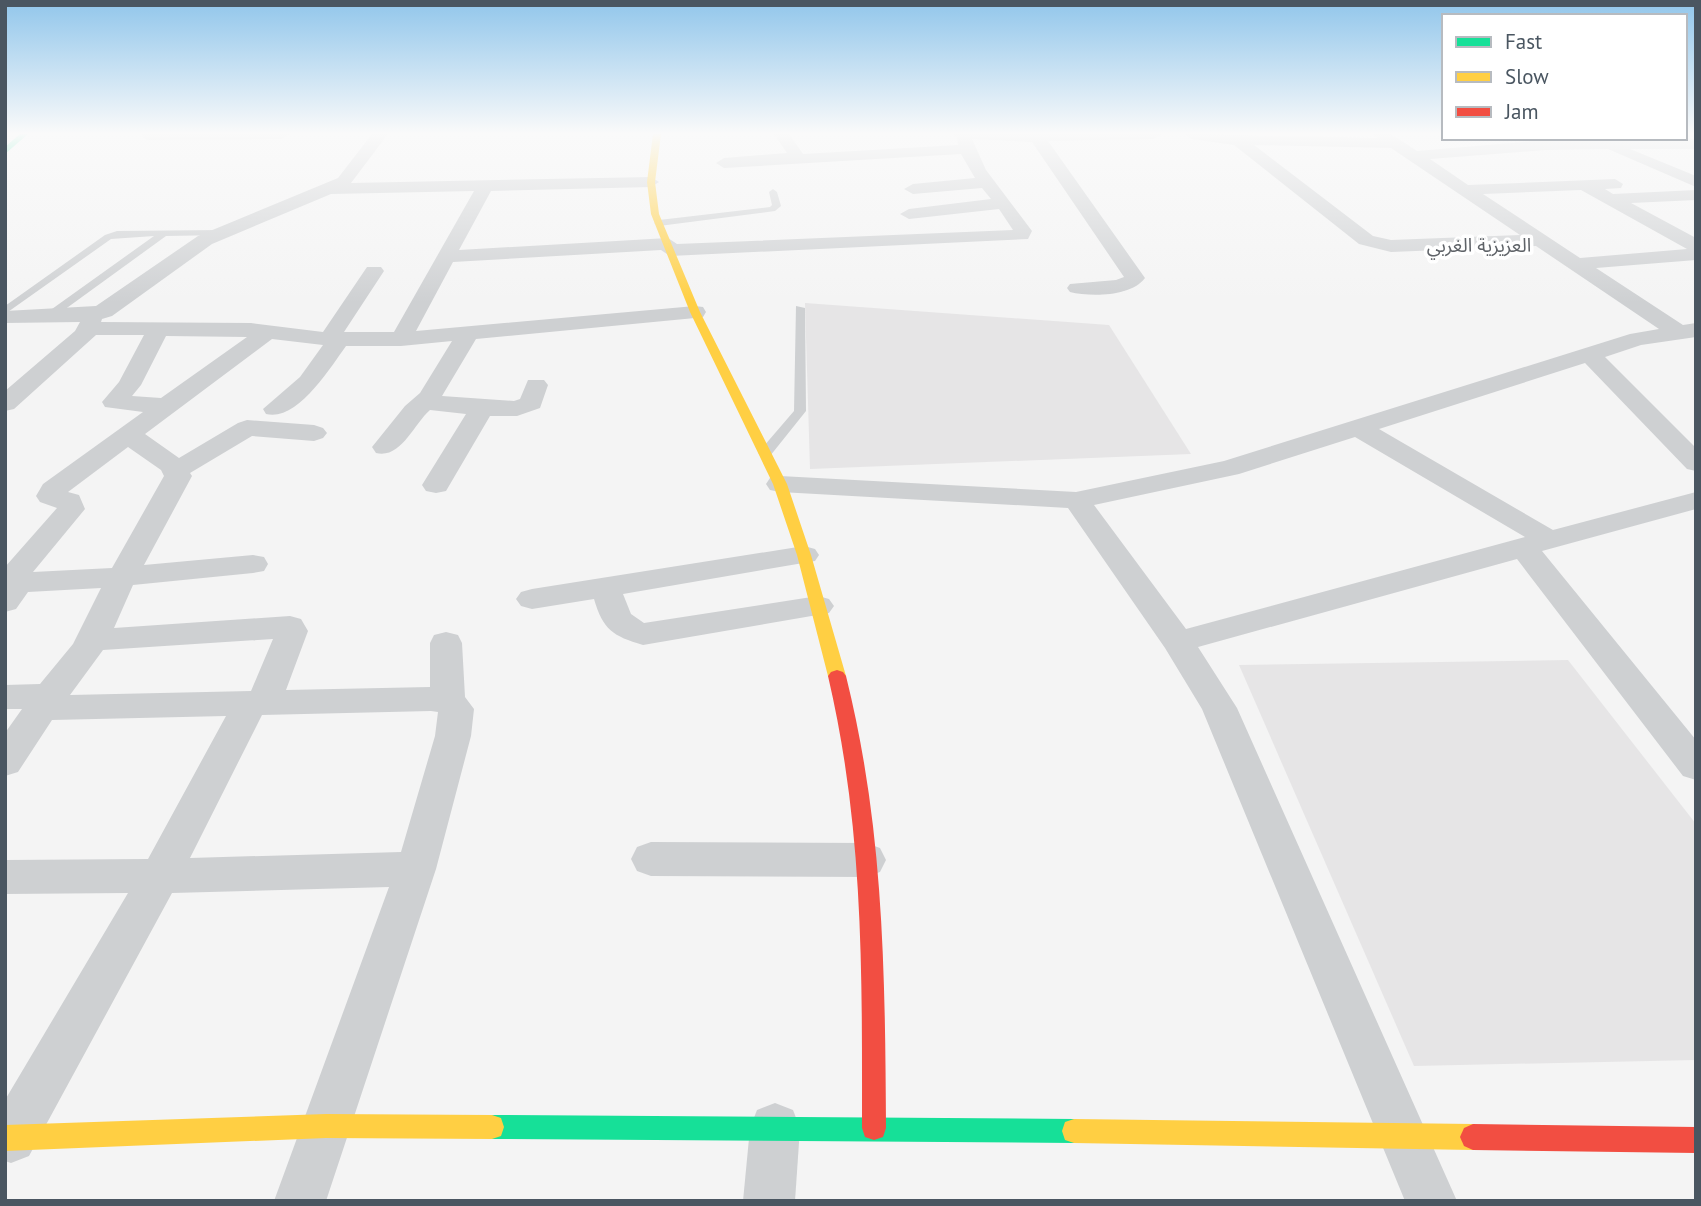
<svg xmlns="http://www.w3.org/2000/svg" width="1701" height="1206" viewBox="0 0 1701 1206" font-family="'PT Sans','Noto Sans Arabic',sans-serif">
  <rect width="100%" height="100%" fill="#f4f4f4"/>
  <!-- education -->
  <g fill="#e6e5e6">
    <polygon points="805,303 1109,325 1191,454 810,469"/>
    <polygon points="1568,660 1696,824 1696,1060 1414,1066 1239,665"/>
  </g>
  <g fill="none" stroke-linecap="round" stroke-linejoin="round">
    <!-- lane -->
    <g fill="#ced0d2" fill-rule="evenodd">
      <polygon points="773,189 777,192 781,206 775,211 659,226 654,223 659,220 770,207 772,205 769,192"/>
      <polygon points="221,230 226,233 224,235 166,236 53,318 45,318 45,314 154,236 111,239 5,314 5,306 105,235 117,231"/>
      <polygon points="796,306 805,308 806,411 770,456 765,457 758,453 794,411"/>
    </g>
    <!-- street -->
    <g fill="#ced0d2" fill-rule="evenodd">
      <polygon points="141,134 290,134 282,139 148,140 143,138"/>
      <path d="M372,134H388L351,183L651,177L659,182L651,187L491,191L459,250L668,238L677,244L1013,230L999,209L909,219L900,214L909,209L991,199L982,188L913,194L904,189L913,184L975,178L961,154L724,168L716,163L724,158L787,153L774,134H789L803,154L958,145L957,138L953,134H1162L1154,139L1048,141L1145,278C1131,297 1090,297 1070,292L1067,288L1070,284L1116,280L1124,277L1032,142L972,139L986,170L1032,231L1028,239L670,256L661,250L453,262L416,331L695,306L703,307L706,312L703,317L695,318L476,339L442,396L514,401L520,399L528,380H544L548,385L540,408L517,416H490L446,491L436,493L426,491L422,485L466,414L430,410C413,425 401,459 376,453L372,447L405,406L420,393L452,341L401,346H346C330,368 297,422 266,414L263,409L300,377L323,345L272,339L145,434L179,458L238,423L247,420L314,425L323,428L327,433L323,438L314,441L252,436L190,473L192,476L144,565L253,555L264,557L268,564L264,571L253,573L133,585L114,628L290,616L301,619L308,631L286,690L430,687V643L434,635L446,632L458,635L462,643L465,697L474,709L471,736L436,869L326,1201H274L389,887L172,893L29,1156L11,1163L5,1161V1100L128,893L5,894V860L148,859L226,716L52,720L18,772L5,776V733L22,709H5V685L40,684L73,644L101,588L28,592L16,609L5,612V567L57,508L40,502L36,496L43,484L143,412L105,407L102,402L119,382L144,335H96L14,409L5,411V391L75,331L80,322L5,323V311L96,306L198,236L338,178ZM474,191L394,332H344L384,271L381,267H367L323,332L251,323L101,322L102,319L112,316L212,244L331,194ZM166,336L247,337L161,398L132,396L141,385ZM128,447L161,470L164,476L112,568L33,572L85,509L79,495L68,492ZM273,639L251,691L70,695L103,650ZM431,711L438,712L435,736L401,852L190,858L262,715Z"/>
      <path d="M1184,134L1377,138L1374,134H1391L1417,151L1545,140L1696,139V149H1630L1696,176V187L1608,149L1545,150L1430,159L1468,185L1615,179L1623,184L1621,188L1605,189L1613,194L1696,190V200L1631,203L1696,238V260L1596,268L1683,325L1696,323V337L1641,345L1605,357L1696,448V471L1687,469L1585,363L1379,429L1553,530L1696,492V509L1542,551L1696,740V780L1683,776L1517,559L1198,647L1237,708L1457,1201H1405L1202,709L1165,648L1068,508L780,492L770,490L766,484L770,478L780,476L1076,492L1224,461L1630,334L1659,329L1536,246L1391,252L1359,244L1234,145L1192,139ZM1254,145L1391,148L1520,235L1391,240L1373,236ZM1581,190L1687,249L1580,258L1483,194ZM1355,437L1525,537L1186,629L1094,505L1239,474Z"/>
      <path d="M804,546L815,549L819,555L815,561L623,594L631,614L644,623L818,596L829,599L834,606L829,613L643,645C613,636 603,630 594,599L532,609L521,606L516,599L521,592L532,589Z"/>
      <polygon points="651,842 866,843 880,848 886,860 880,872 866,877 651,876 637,871 631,859 637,847"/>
      <polygon points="775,1103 793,1110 800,1128 795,1201 743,1201 750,1128 757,1110"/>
    </g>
    <!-- fast -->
    <g fill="#16e098" fill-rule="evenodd">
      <polygon points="20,134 28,134 5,154 5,147"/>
      <polygon points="492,1115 1074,1119 1083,1122 1086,1131 1083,1140 1074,1143 492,1139 483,1136 480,1127 483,1118"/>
    </g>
    <!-- slow -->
    <g fill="#ffcf43" fill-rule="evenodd">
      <polygon points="653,134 661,134 655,182 659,214 700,312 787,484 811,555 846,676 843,680 831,680 828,676 797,555 773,484 690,312 651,214 647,182"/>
      <polygon points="326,1114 492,1115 501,1118 504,1127 501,1136 492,1139 326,1138 5,1151 5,1125"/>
      <polygon points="1074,1119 1473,1124 1482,1128 1486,1137 1482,1146 1473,1150 1074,1143 1065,1140 1062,1131 1065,1122"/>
    </g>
    <!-- jam -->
    <g fill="#f24e42" fill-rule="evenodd">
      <path d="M837,670L843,672L846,676C884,829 885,971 886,1128L883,1137L874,1140L865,1137L862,1128C862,972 864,830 828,676L831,672Z"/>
      <polygon points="1473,1124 1696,1127 1696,1153 1473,1150 1464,1146 1460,1137 1464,1128"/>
    </g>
  </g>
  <!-- sky -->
  <linearGradient id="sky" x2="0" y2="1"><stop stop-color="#91c6eb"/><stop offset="0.44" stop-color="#fafafa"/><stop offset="1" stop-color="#fafafa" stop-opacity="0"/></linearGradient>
  <rect width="1701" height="303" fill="url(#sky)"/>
  <g text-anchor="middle" stroke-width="7" stroke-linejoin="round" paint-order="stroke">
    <!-- far-neighbourhood labels -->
    <g font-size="19" fill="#5f6368" stroke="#fff">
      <text x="1479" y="252">العزيزية الغربي</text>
    </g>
  </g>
  <!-- border -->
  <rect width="1701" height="1206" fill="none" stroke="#4a5661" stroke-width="14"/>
  <!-- legend -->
  <rect x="1442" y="14" width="245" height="126" fill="#ffffff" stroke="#b7bbc0" stroke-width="2"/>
  <rect x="1456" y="37" width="35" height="10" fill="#16e098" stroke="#b7bbc0" stroke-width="2"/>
  <text x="1505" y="49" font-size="21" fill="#4a5661">Fast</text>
  <rect x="1456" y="72" width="35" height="10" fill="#ffcf43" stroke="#b7bbc0" stroke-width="2"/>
  <text x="1505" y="84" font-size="21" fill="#4a5661">Slow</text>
  <rect x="1456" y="107" width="35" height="10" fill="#f24e42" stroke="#b7bbc0" stroke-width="2"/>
  <text x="1505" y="119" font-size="21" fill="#4a5661">Jam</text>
</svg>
